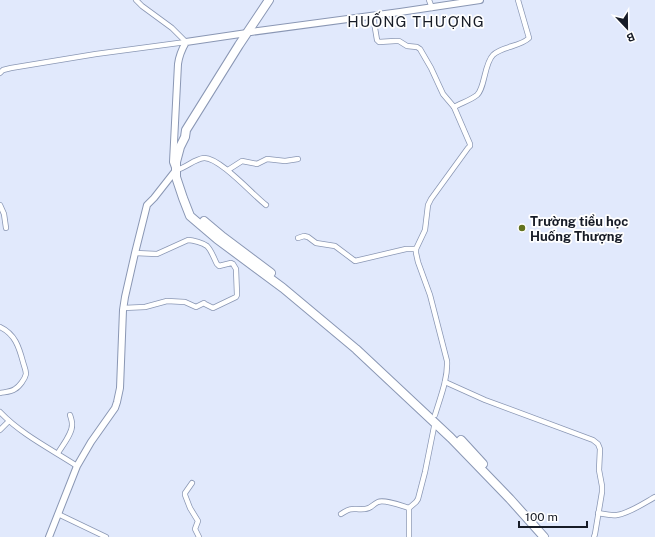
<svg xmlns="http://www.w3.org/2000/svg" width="655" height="537" viewBox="0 0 655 537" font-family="'Public Sans',sans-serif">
  <rect width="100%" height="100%" fill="#e1e9fc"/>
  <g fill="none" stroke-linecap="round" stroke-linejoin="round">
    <defs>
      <g id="street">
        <polyline points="136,0 142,6 172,28 186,42"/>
        <polyline points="429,0 432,8"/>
        <path d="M373,16L377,40L379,42L395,41H399L407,46L417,47L420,49L431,68L443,94L454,107L470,144V146L468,148L431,199L428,205L425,230L416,249V253L418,262L430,295L447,361C448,379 440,398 435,415"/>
        <polyline points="0,73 3,70 11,68 96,54 186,42"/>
        <path d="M454,107C461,103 471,100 477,95C485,88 484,64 493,55C502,46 520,47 529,38L518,0"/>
        <path d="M176,170C186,168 194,159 204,158C219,157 253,195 266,205"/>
        <polyline points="228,170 242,161 257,164 267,159 285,161 298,159"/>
        <polyline points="0,205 4,214 6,228"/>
        <polyline points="298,238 304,236 308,237 316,243 335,246 355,261 406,249 416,249"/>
        <path d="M123,308L145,307L167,301L185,302L196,307L204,303L205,304L213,308L236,297L237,295L236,269L233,264L231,263L219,266L217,264C214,259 212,251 207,246C203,243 193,240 188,240L157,254L135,253"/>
        <path d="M0,327C15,334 19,347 23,362C24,366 26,370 26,374C25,379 19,387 15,389C11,392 5,392 0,393"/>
        <polyline points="445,382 485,400 593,440 598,444 600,449 599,470 602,486 602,492 595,534 594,537"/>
        <path d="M0,412C22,435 51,449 77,466"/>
        <polyline points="0,430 9,421"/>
        <path d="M58,453C62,446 73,433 72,424C72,421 71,418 70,415"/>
        <polyline points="192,483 185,493 185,495 190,508 198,521 195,529 199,537"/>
        <path d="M598,513C604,514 611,516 617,515C630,513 644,503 655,497"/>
        <polyline points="58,514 106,537"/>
        <path d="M341,514C353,506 353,510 365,509C371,509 373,504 378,502C384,499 402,506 409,508"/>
        <polyline points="409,537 409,508 416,502 418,499 425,472 435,422"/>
      </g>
      <g id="secondary">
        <polyline points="251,32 400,12 480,0"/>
        <path d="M49,537L77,466L91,442L115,408L117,402L120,388L123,310L125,297L135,253L147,205L154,198L176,170L173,162L178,64C179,56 182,49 186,42L247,33"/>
      </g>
      <g id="highway">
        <polyline points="269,0 239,45 186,130 185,137 180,147 176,162 176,177 183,198 190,216 217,239 283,288 356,349 451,438 510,499 544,537"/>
        <polyline points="204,221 223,237 271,273"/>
        <polyline points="461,440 483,464"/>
      </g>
    </defs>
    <!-- street casing -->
    <use href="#street" stroke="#8a97b4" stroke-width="6"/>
    <!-- secondary casing -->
    <use href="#secondary" stroke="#8a97b4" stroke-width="8"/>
    <!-- highway casing -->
    <use href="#highway" stroke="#8a97b4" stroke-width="10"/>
    <!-- street -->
    <use href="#street" stroke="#fff" stroke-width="4.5"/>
    <!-- secondary -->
    <use href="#secondary" stroke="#fff" stroke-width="6"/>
    <!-- highway -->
    <use href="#highway" stroke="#fff" stroke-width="8"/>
  </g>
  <!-- markers -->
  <circle fill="#62721f" stroke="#fff" stroke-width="1.5" cx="522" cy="228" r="4"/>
  <g text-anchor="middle" stroke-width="3.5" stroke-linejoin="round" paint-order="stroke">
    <!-- poi labels -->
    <g font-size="13" font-weight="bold" fill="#171c27" stroke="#fff" text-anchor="start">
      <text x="530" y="226">Trường tiểu học<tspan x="530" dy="15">Huống Thượng</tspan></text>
    </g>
    <!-- quarter labels -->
    <g font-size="15" letter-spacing="1" fill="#171c27" stroke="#fff">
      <text x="416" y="27">HUỐNG THƯỢNG</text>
    </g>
  </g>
  <!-- north arrow -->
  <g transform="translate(627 28) rotate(158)" stroke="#ffffff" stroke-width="3" paint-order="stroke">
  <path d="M0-3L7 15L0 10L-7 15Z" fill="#171c27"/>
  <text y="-6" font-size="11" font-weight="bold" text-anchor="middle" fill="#171c27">B</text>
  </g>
  <!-- scale -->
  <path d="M519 521v6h68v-6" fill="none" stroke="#171c27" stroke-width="2"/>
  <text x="525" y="521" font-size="12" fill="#171c27" stroke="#ffffff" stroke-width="3" paint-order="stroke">100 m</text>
</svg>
